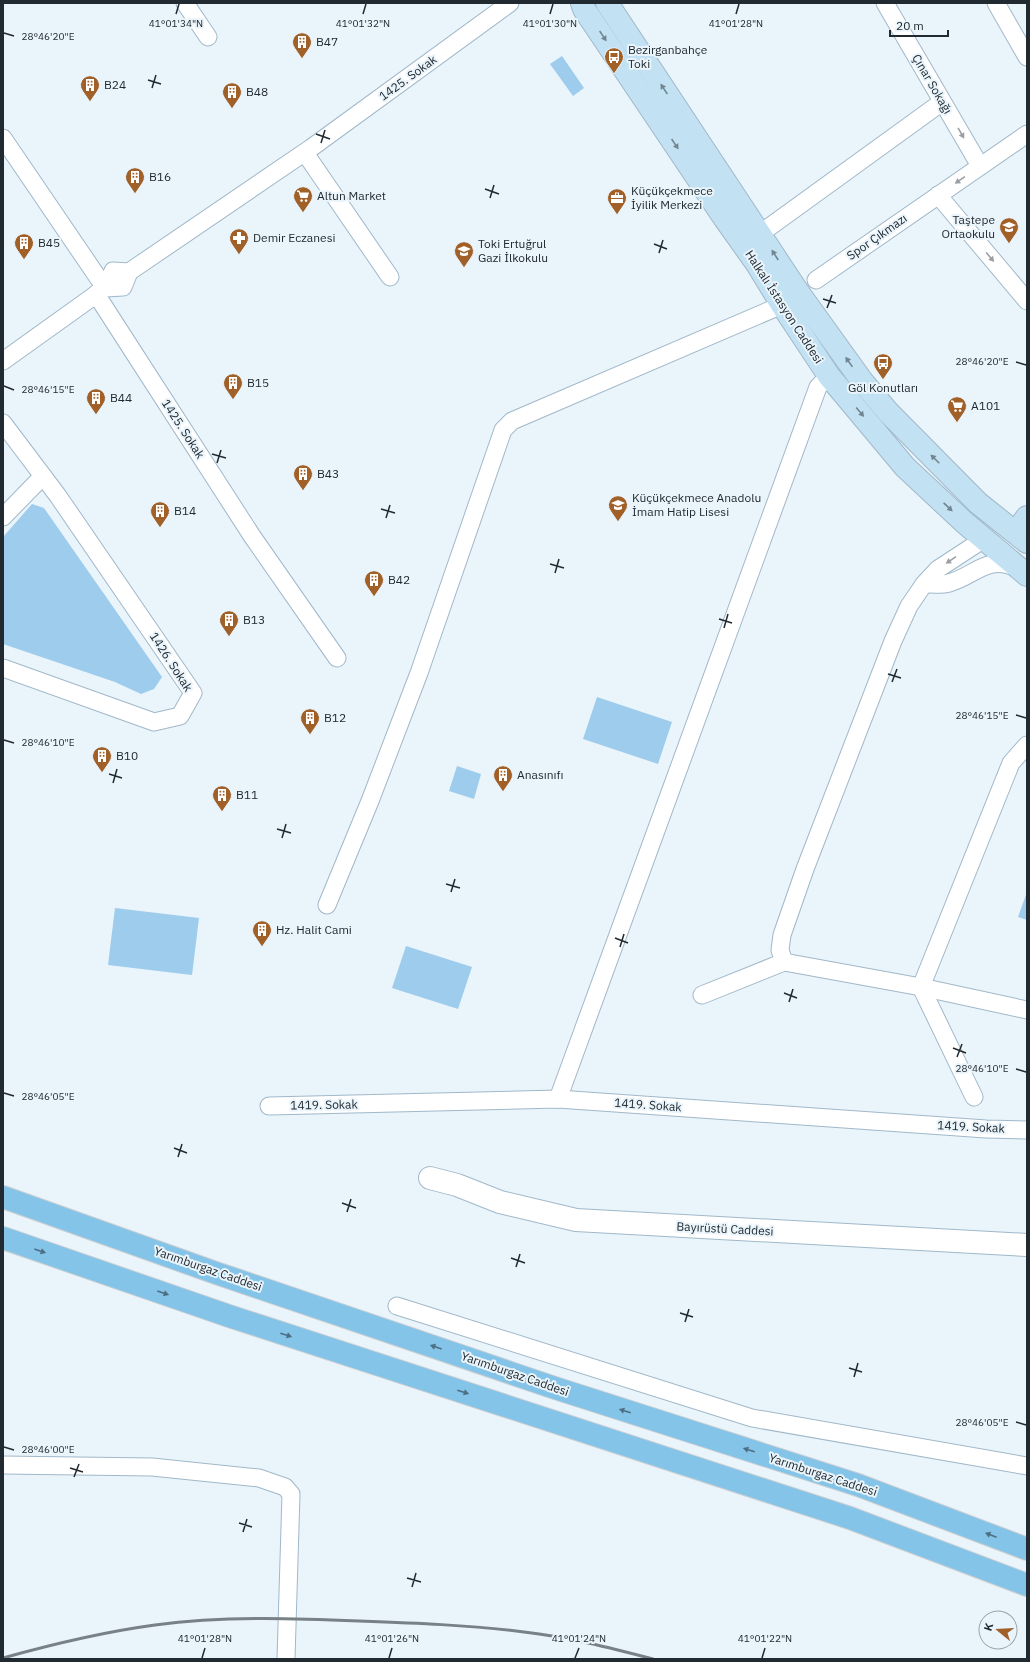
<svg xmlns="http://www.w3.org/2000/svg" width="1030" height="1662" viewBox="0 0 1030 1662" font-family="'IBM Plex Sans',sans-serif">
  <rect width="100%" height="100%" fill="#eaf4fb"/>
  <!-- green -->
  <g fill="#9dccec">
    <polygon points="562,56 584,88 573,96 550,64"/>
    <polygon points="32,504 44,508 162,677 154,689 141,694 115,682 3,644 3,537"/>
    <polygon points="597,697 672,722 658,764 583,739"/>
    <polygon points="457,766 481,774 474,799 449,791"/>
    <polygon points="1027,892 1027,920 1018,917"/>
    <polygon points="115,908 199,918 192,975 108,965"/>
    <polygon points="406,946 472,967 458,1009 392,988"/>
  </g>
  <g fill="none" stroke-linecap="round" stroke-linejoin="round">
    <defs>
      <g id="minor">
        <polyline points="185,3 208,37"/>
        <polyline points="885,3 980,166"/>
        <polyline points="996,3 1027,57"/>
        <polyline points="3,138 105,288"/>
        <polyline points="305,153 390,277"/>
        <polyline points="938,195 1027,301"/>
        <polyline points="761,233 942,102"/>
        <polyline points="129,272 311,148 510,3"/>
        <polyline points="816,280 1027,134"/>
        <polyline points="105,288 113,271 129,272"/>
        <polyline points="96,294 252,536 337,658"/>
        <polyline points="3,361 105,288 123,287 129,272"/>
        <polyline points="3,423 58,496 193,693 180,716 154,722 3,668"/>
        <polyline points="3,517 43,476"/>
        <path d="M984,539L938,569L924,584C932,584 942,585 949,583C975,576 987,554 1017,568"/>
        <polyline points="924,584 909,606 893,641 805,869 782,935 780,950 784,962 921,987 1027,1010"/>
        <polyline points="327,905 370,801 419,673 503,430 512,421 782,305"/>
        <polyline points="702,995 784,962"/>
        <polyline points="974,1097 921,987 1011,763 1027,745"/>
        <polyline points="558,1099 818,387 829,376"/>
        <polyline points="269,1106 558,1099 986,1129 1027,1130"/>
        <polyline points="397,1306 752,1418 1027,1466"/>
        <polyline points="3,1465 152,1467 259,1478 285,1487 291,1494 286,1659"/>
      </g>
      <polyline id="tertiary" points="430,1178 457,1185 500,1202 576,1220 1027,1245"/>
      <g id="secondary">
        <polyline points="582,3 584,9 725,219 757,264 782,305 829,376 905,467 965,523 1027,575"/>
        <polyline points="607,3 798,292 862,381 888,412 978,503 1027,542"/>
        <polyline points="1016,532 1027,517"/>
      </g>
      <g id="primary">
        <polyline points="3,1197 216,1273 555,1388 858,1485 1027,1549"/>
        <polyline points="3,1238 229,1316 850,1518 1027,1585"/>
      </g>
    </defs>
    <!-- minor casing -->
    <use href="#minor" stroke="#a0b8c9" stroke-width="19"/>
    <!-- tertiary casing -->
    <use href="#tertiary" stroke="#a0b8c9" stroke-width="24"/>
    <!-- secondary casing -->
    <use href="#secondary" stroke="#a0b8c9" stroke-width="24"/>
    <!-- primary casing -->
    <use href="#primary" stroke="#ced0d2" stroke-width="24"/>
    <!-- minor -->
    <use href="#minor" stroke="#fff" stroke-width="17"/>
    <!-- tertiary -->
    <use href="#tertiary" stroke="#fff" stroke-width="22"/>
    <!-- secondary -->
    <use href="#secondary" stroke="#c2e1f3" stroke-width="22"/>
    <!-- primary -->
    <use href="#primary" stroke="#84c4e8" stroke-width="22"/>
    <!-- rail -->
    <path stroke="#788188" stroke-width="3" d="M3,1658C53,1644 103,1632 155,1625C222,1616 291,1618 359,1621C414,1623 469,1625 524,1632C568,1637 611,1648 653,1659"/>
  </g>
  <!-- one-way arrows -->
  <defs><path id="oneway-solid" d="M-6-.8H1V-3.2L6.5 0L1 3.2V.8H-6Z"/></defs>
  <g fill="#728692">
    <use href="#oneway-solid" transform="translate(603 36) rotate(56)"/>
    <use href="#oneway-solid" transform="translate(664 89) rotate(-124)"/>
    <use href="#oneway-solid" transform="translate(675 144) rotate(56)"/>
    <use href="#oneway-solid" transform="translate(775 255) rotate(-123)"/>
    <use href="#oneway-solid" transform="translate(849 362) rotate(-125)"/>
    <use href="#oneway-solid" transform="translate(860 412) rotate(50)"/>
    <use href="#oneway-solid" transform="translate(935 459) rotate(-135)"/>
    <use href="#oneway-solid" transform="translate(948 507) rotate(43)"/>
  </g>
  <g fill="#9b9fa2">
    <use href="#oneway-solid" transform="translate(961 133) rotate(60)"/>
    <use href="#oneway-solid" transform="translate(960 180) rotate(145)"/>
    <use href="#oneway-solid" transform="translate(990 257) rotate(50)"/>
    <use href="#oneway-solid" transform="translate(951 560) rotate(146)"/>
  </g>
  <g fill="#4e6f83">
    <use href="#oneway-solid" transform="translate(40 1251) rotate(19)"/>
    <use href="#oneway-solid" transform="translate(163 1293) rotate(19)"/>
    <use href="#oneway-solid" transform="translate(286 1335) rotate(18)"/>
    <use href="#oneway-solid" transform="translate(436 1347) rotate(-161)"/>
    <use href="#oneway-solid" transform="translate(463 1392) rotate(18)"/>
    <use href="#oneway-solid" transform="translate(625 1411) rotate(-162)"/>
    <use href="#oneway-solid" transform="translate(749 1450) rotate(-162)"/>
    <use href="#oneway-solid" transform="translate(991 1535) rotate(-159)"/>
  </g>
  <!-- ticks -->
  <path fill="none" stroke="#212a31" stroke-width="1.5" d="M176,14L179,4M363,14L366,4M550,14L553,4M736,14L739,4M4,33L14,36M148,80L161,84M152,88L156,75M316,134L330,139M321,143L325,130M485,189L499,194M490,198L494,185M654,244L667,249M659,253L663,240M823,299L836,303M827,308L832,295M1016,362L1026,365M4,386L14,390M212,454L226,458M217,463L221,450M381,509L395,513M386,518L390,505M550,564L564,568M555,573L559,559M719,619L732,623M724,628L728,614M888,674L901,678M892,682L897,669M1016,715L1026,718M4,740L14,743M109,774L122,778M113,783L117,769M277,829L291,833M282,838L286,824M446,884L460,888M451,892L455,879M615,938L628,943M620,947L624,934M784,993L797,998M789,1002L793,989M953,1048L966,1053M957,1057L962,1044M1016,1069L1026,1072M4,1093L14,1096M174,1148L187,1153M178,1157L182,1144M342,1203L356,1208M347,1212L351,1199M511,1258L525,1263M516,1267L520,1254M680,1313L693,1317M685,1322L689,1309M849,1368L862,1372M854,1377L858,1363M1016,1422L1026,1425M4,1447L14,1450M70,1468L83,1472M74,1477L79,1464M239,1523L252,1527M243,1532L247,1519M407,1578L421,1582M412,1587L416,1573M202,1658L205,1648M389,1658L392,1648M575,1658L579,1648M762,1658L765,1648"/>
  <!-- icons -->
  <defs>
    <symbol id="building-pin" viewBox="-11 -11 22 30"><path d="M0 17L-7.5 6A9.5 9.5 0 1 1 7.5 6Z" fill="#a06028" stroke="#eaf4fb"/><path d="M-4-6H4V6H1V3H-1V6H-4ZM-2.5-4.3h1.7v1.8h-1.7ZM.8-4.3h1.7v1.8H.8ZM-2.5-1h1.7V.8h-1.7ZM.8-1h1.7V.8H.8Z" fill="#fff"/></symbol>
    <symbol id="bus-pin" viewBox="-11 -11 22 30"><path d="M0 17L-7.5 6A9.5 9.5 0 1 1 7.5 6Z" fill="#a06028" stroke="#eaf4fb"/><path d="M-5-6H5V4H4V6H2V4H-2V6H-4V4H-5ZM-3.5-4V0h7V-4ZM-3.5 1.2v1.5H-2V1.2ZM2 1.2v1.5H3.5V1.2Z" fill="#fff"/></symbol>
    <symbol id="supermarket-pin" viewBox="-11 -11 22 30"><path d="M0 17L-7.5 6A9.5 9.5 0 1 1 7.5 6Z" fill="#a06028" stroke="#eaf4fb"/><path d="M-6-5.5h2.5l.6 2H6L4.5 2H-2.5L-4.4-4H-6ZM-1.5 3.2a1.3 1.3 0 1 0 .1 0ZM3 3.2a1.3 1.3 0 1 0 .1 0Z" fill="#fff"/></symbol>
    <symbol id="office-pin" viewBox="-11 -11 22 30"><path d="M0 17L-7.5 6A9.5 9.5 0 1 1 7.5 6Z" fill="#a06028" stroke="#eaf4fb"/><path d="M-6-3h4V-5.5h4V-3h4V5H-6ZM-1-4.5V-3h2v-1.5ZM-6 0V1H6V0Z" fill="#fff"/></symbol>
    <symbol id="school-pin" viewBox="-11 -11 22 30"><path d="M0 17L-7.5 6A9.5 9.5 0 1 1 7.5 6Z" fill="#a06028" stroke="#eaf4fb"/><path d="M0-5L7-2L0 1L-7-2ZM-4 1L0 2.5L4 1V4Q0 6-4 4Z" fill="#fff"/></symbol>
    <symbol id="pharmacy-pin" viewBox="-11 -11 22 30"><path d="M0 17L-7.5 6A9.5 9.5 0 1 1 7.5 6Z" fill="#a06028" stroke="#eaf4fb"/><path d="M-2-6h4v4h4v4h-4v4h-4v-4h-4v-4h4Z" fill="#fff"/></symbol>
  </defs>
  <g fill-rule="evenodd">
    <use href="#building-pin" x="291" y="31" width="22" height="30"/>
    <use href="#bus-pin" x="603" y="46" width="22" height="30"/>
    <use href="#building-pin" x="79" y="74" width="22" height="30"/>
    <use href="#building-pin" x="221" y="81" width="22" height="30"/>
    <use href="#building-pin" x="124" y="166" width="22" height="30"/>
    <use href="#supermarket-pin" x="292" y="185" width="22" height="30"/>
    <use href="#office-pin" x="606" y="187" width="22" height="30"/>
    <use href="#school-pin" x="998" y="216" width="22" height="30"/>
    <use href="#pharmacy-pin" x="228" y="227" width="22" height="30"/>
    <use href="#building-pin" x="13" y="232" width="22" height="30"/>
    <use href="#school-pin" x="453" y="240" width="22" height="30"/>
    <use href="#bus-pin" x="872" y="352" width="22" height="30"/>
    <use href="#building-pin" x="222" y="372" width="22" height="30"/>
    <use href="#building-pin" x="85" y="387" width="22" height="30"/>
    <use href="#supermarket-pin" x="946" y="395" width="22" height="30"/>
    <use href="#building-pin" x="292" y="463" width="22" height="30"/>
    <use href="#school-pin" x="607" y="494" width="22" height="30"/>
    <use href="#building-pin" x="149" y="500" width="22" height="30"/>
    <use href="#building-pin" x="363" y="569" width="22" height="30"/>
    <use href="#building-pin" x="218" y="609" width="22" height="30"/>
    <use href="#building-pin" x="299" y="707" width="22" height="30"/>
    <use href="#building-pin" x="91" y="745" width="22" height="30"/>
    <use href="#building-pin" x="492" y="764" width="22" height="30"/>
    <use href="#building-pin" x="211" y="784" width="22" height="30"/>
    <use href="#building-pin" x="251" y="919" width="22" height="30"/>
  </g>
  <g text-anchor="middle" stroke-width="4" stroke-linejoin="round" paint-order="stroke">
    <!-- poi labels -->
    <g font-size="12" fill="#212a31" stroke="#eaf4fb" text-anchor="start">
      <text x="316" y="46">B47</text>
      <text x="628" y="54">Bezirganbahçe<tspan x="628" dy="14">Toki</tspan></text>
      <text x="104" y="89">B24</text>
      <text x="246" y="96">B48</text>
      <text x="149" y="181">B16</text>
      <text x="631" y="195">Küçükçekmece<tspan x="631" dy="14">İyilik Merkezi</tspan></text>
      <text x="317" y="200">Altun Market</text>
      <text x="995" y="224" text-anchor="end">Taştepe<tspan x="995" dy="14">Ortaokulu</tspan></text>
      <text x="253" y="242">Demir Eczanesi</text>
      <text x="38" y="247">B45</text>
      <text x="478" y="248">Toki Ertuğrul<tspan x="478" dy="14">Gazi İlkokulu</tspan></text>
      <text x="247" y="387">B15</text>
      <text x="883" y="392" text-anchor="middle">Göl Konutları</text>
      <text x="110" y="402">B44</text>
      <text x="971" y="410">A101</text>
      <text x="317" y="478">B43</text>
      <text x="632" y="502">Küçükçekmece Anadolu<tspan x="632" dy="14">İmam Hatip Lisesi</tspan></text>
      <text x="174" y="515">B14</text>
      <text x="388" y="584">B42</text>
      <text x="243" y="624">B13</text>
      <text x="324" y="722">B12</text>
      <text x="116" y="760">B10</text>
      <text x="517" y="779">Anasınıfı</text>
      <text x="236" y="799">B11</text>
      <text x="276" y="934">Hz. Halit Cami</text>
    </g>
    <!-- street labels -->
    <g font-size="12" fill="#212a31" stroke="#eaf4fb">
      <text transform="translate(408 78) rotate(-36)" y="4">1425. Sokak</text>
      <text transform="translate(932 84) rotate(60)" y="4">Çınar Sokağı</text>
      <text transform="translate(877 237) rotate(-35)" y="4">Spor Çıkmazı</text>
      <text transform="translate(784 307) rotate(57)" y="4">Halkalı İstasyon Caddesi</text>
      <text transform="translate(183 429) rotate(57)" y="4">1425. Sokak</text>
      <text transform="translate(171 662) rotate(57)" y="4">1426. Sokak</text>
      <text transform="translate(324 1105) rotate(-1)" y="4">1419. Sokak</text>
      <text transform="translate(648 1105) rotate(4)" y="4">1419. Sokak</text>
      <text transform="translate(971 1127) rotate(3)" y="4">1419. Sokak</text>
      <text transform="translate(725 1229) rotate(3)" y="4">Bayırüstü Caddesi</text>
      <text transform="translate(208 1269) rotate(19)" y="4">Yarımburgaz Caddesi</text>
      <text transform="translate(515 1374) rotate(19)" y="4">Yarımburgaz Caddesi</text>
      <text transform="translate(823 1475) rotate(18)" y="4">Yarımburgaz Caddesi</text>
    </g>
  </g>
  <g font-size="10" text-anchor="middle" fill="#212a31" stroke="#eaf4fb" stroke-width="4" stroke-linejoin="round" paint-order="stroke">
    <text x="176" y="27">41°01'34"N</text>
    <text x="363" y="27">41°01'32"N</text>
    <text x="550" y="27">41°01'30"N</text>
    <text x="736" y="27">41°01'28"N</text>
    <text x="48" y="40">28°46'20"E</text>
    <text x="982" y="365">28°46'20"E</text>
    <text x="48" y="393">28°46'15"E</text>
    <text x="982" y="719">28°46'15"E</text>
    <text x="48" y="746">28°46'10"E</text>
    <text x="982" y="1072">28°46'10"E</text>
    <text x="48" y="1100">28°46'05"E</text>
    <text x="982" y="1426">28°46'05"E</text>
    <text x="48" y="1453">28°46'00"E</text>
    <text x="205" y="1642">41°01'28"N</text>
    <text x="392" y="1642">41°01'26"N</text>
    <text x="579" y="1642">41°01'24"N</text>
    <text x="765" y="1642">41°01'22"N</text>
  </g>
  <!-- border -->
  <rect width="1030" height="1662" fill="none" stroke="#212a31" stroke-width="8"/>
  <!-- north arrow -->
  <g transform="translate(998 1630) rotate(288)"><circle r="19" fill="#eaf4fb" stroke="#9aa3aa"/>
  <path d="M0-3L7 15L0 10L-7 15Z" fill="#a06028"/>
  <text y="-6" font-size="11" font-weight="bold" text-anchor="middle" fill="#212a31">K</text>
  </g>
  <!-- scale -->
  <path d="M890 30v6h58v-6" fill="none" stroke="#212a31" stroke-width="2"/>
  <text x="896" y="30" font-size="12" fill="#212a31" stroke="#eaf4fb" stroke-width="3" paint-order="stroke">20 m</text>
</svg>
